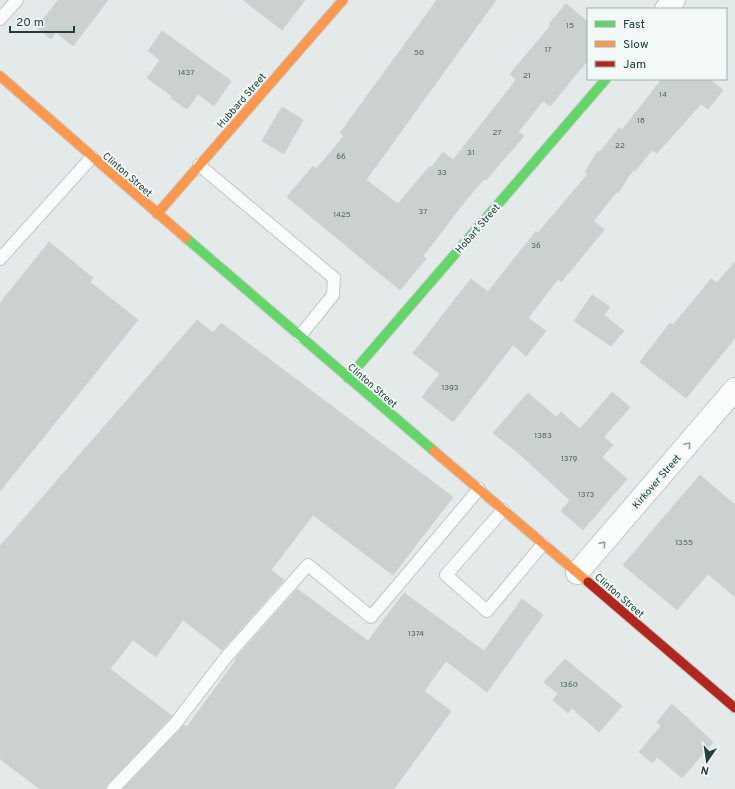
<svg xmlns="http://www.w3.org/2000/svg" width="735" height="789" viewBox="0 0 735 789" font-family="Overpass,sans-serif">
  <rect width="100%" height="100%" fill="#e4eae9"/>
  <!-- building -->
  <g fill="#cad1cf" stroke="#cdd3d2">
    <polygon points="58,0 108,0 73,46 56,32 51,39 37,28"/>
    <polygon points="243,0 305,0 282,30"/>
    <polygon points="437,0 496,0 366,180 398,204 430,166 432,167 443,152 453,160 516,80 510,74 551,25 549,24 566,4 588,22 588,60 550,106 543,101 518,132 524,136 486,180 484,179 466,200 423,256 426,259 400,290 287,197 313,166 316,169 344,136 340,133"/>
    <polygon points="162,31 231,81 214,106 198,94 187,109 171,98 172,96 147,78 160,60 148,51"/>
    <polygon points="662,79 709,79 723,90 708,109 701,104 657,153 652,150 635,171 633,170 618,193 616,192 594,221 604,230 561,282 558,279 528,318 546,331 526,356 513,345 453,422 422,397 440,374 413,353 471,279 488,292 536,231 538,233 576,188 588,174 585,172 598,151 600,152 619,128 622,130"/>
    <polygon points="282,107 303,120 284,154 262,141"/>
    <polygon points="49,242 93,278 90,282 138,320 0,491 0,303"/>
    <polygon points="735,262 735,338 686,398 640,362 670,323 673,325 711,279 717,283"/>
    <polygon points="592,295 610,307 604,315 624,331 611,346 574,321"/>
    <polygon points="197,320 213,333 221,323 453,497 393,575 313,515 271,570 284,580 222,650 183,620 156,657 133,640 110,669 172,716 108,784 106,789 40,789 0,759 0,546"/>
    <polygon points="612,392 630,407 604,437 613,445 602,457 627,479 583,530 561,511 570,500 515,450 493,433 528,393 556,417 561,412 580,429"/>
    <polygon points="700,475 735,505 735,597 708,574 677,610 623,565"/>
    <polygon points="297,589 368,641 404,593 484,651 522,599 543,615 487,692 446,661 424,691 451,711 394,789 123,789 184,725 187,727 236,660 235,659"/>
    <polygon points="565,659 622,706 599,732 572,708 568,713 553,700 558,694 544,682"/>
    <polygon points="672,704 713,742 682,778 657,757 652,763 639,752 661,726 657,722"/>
  </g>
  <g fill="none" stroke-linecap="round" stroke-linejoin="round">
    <defs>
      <g id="lane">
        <polyline points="0,19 17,0"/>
        <polyline points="199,165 334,278 333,295 300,336"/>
        <polyline points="0,259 92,157"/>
        <polyline points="503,510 446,575 487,611 543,544"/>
        <polyline points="113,789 175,724 227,656 308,565 371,617 479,489"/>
      </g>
      <g id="street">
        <polyline points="666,9 674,0"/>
        <polyline points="577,573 735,389"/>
      </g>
      <g id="fast">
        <polyline points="186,238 434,451"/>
        <polyline points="348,378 606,79"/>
      </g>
      <g id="slow">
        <polyline points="0,76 186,238"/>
        <polyline points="157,214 343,0"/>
        <polyline points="434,451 588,582"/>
      </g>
      <polyline id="jam" points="588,582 735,708"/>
    </defs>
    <!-- lane casing -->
    <use href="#lane" stroke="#c1c7c6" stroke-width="14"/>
    <!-- street casing -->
    <use href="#street" stroke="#c1c7c6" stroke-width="24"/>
    <!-- fast casing -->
    <use href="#fast" stroke="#bfc8c6" stroke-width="11"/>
    <!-- slow casing -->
    <use href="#slow" stroke="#bfc8c6" stroke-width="11"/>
    <!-- jam casing -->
    <use href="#jam" stroke="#bfc8c6" stroke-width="11"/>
    <!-- lane -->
    <use href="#lane" stroke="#fbfcfc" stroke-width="12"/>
    <!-- street -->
    <use href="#street" stroke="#fbfcfc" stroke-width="22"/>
    <!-- fast -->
    <use href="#fast" stroke="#63d668" stroke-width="9"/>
    <!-- slow -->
    <use href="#slow" stroke="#ff974d" stroke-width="9"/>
    <!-- jam -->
    <use href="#jam" stroke="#b3261e" stroke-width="9"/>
  </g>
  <!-- one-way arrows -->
  <defs><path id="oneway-chevron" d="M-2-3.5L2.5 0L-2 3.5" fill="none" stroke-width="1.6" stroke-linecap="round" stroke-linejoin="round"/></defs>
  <g stroke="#8d9e9c">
    <use href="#oneway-chevron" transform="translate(688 445) rotate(-50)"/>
    <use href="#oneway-chevron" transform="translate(603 544) rotate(-49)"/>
  </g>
  <g text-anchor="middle" stroke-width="4" stroke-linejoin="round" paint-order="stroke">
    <!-- number labels -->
    <g font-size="8" fill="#4b6562">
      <text x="570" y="28">15</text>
      <text x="548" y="52">17</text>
      <text x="419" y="55">50</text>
      <text x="186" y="75">1437</text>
      <text x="527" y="78">21</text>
      <text x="663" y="97">14</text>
      <text x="641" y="123">18</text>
      <text x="497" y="135">27</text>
      <text x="620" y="148">22</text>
      <text x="471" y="155">31</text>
      <text x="341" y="159">66</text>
      <text x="442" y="175">33</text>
      <text x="423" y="214">37</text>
      <text x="342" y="217">1425</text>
      <text x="536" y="248">36</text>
      <text x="450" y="390">1393</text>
      <text x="543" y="438">1383</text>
      <text x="569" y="461">1379</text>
      <text x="586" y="497">1373</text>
      <text x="684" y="545">1355</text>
      <text x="416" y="636">1374</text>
      <text x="569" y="687">1360</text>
    </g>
    <!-- street labels -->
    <g font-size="10" fill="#1f403c" stroke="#f2f9f7">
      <text transform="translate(241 100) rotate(-49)" y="4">Hubbard Street</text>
      <text transform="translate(128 174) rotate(41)" y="4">Clinton Street</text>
      <text transform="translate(477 228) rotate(-49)" y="4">Hobart Street</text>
      <text transform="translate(373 385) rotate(41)" y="4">Clinton Street</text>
      <text transform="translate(656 481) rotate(-49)" y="4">Kirkover Street</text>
      <text transform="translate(620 595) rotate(41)" y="4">Clinton Street</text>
    </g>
  </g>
  <!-- legend -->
  <rect x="587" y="8" width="140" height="72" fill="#f2f9f7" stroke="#9eafac"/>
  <rect x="595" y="21" width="20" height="6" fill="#63d668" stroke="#9eafac"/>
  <text x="623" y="28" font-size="12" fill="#1f403c">Fast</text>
  <rect x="595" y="41" width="20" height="6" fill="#ff974d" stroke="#9eafac"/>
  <text x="623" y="48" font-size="12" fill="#1f403c">Slow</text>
  <rect x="595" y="61" width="20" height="6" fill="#b3261e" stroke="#9eafac"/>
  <text x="623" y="68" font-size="12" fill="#1f403c">Jam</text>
  <!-- north arrow -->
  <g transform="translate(707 761) rotate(193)" stroke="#f2f9f7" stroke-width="3" paint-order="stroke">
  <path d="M0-3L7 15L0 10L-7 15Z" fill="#1f403c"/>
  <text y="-6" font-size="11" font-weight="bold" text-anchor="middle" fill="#1f403c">N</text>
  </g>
  <!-- scale -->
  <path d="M10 26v6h64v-6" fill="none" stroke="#1f403c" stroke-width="2"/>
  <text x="16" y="26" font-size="12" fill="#1f403c" stroke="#f2f9f7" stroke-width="3" paint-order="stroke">20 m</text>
</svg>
